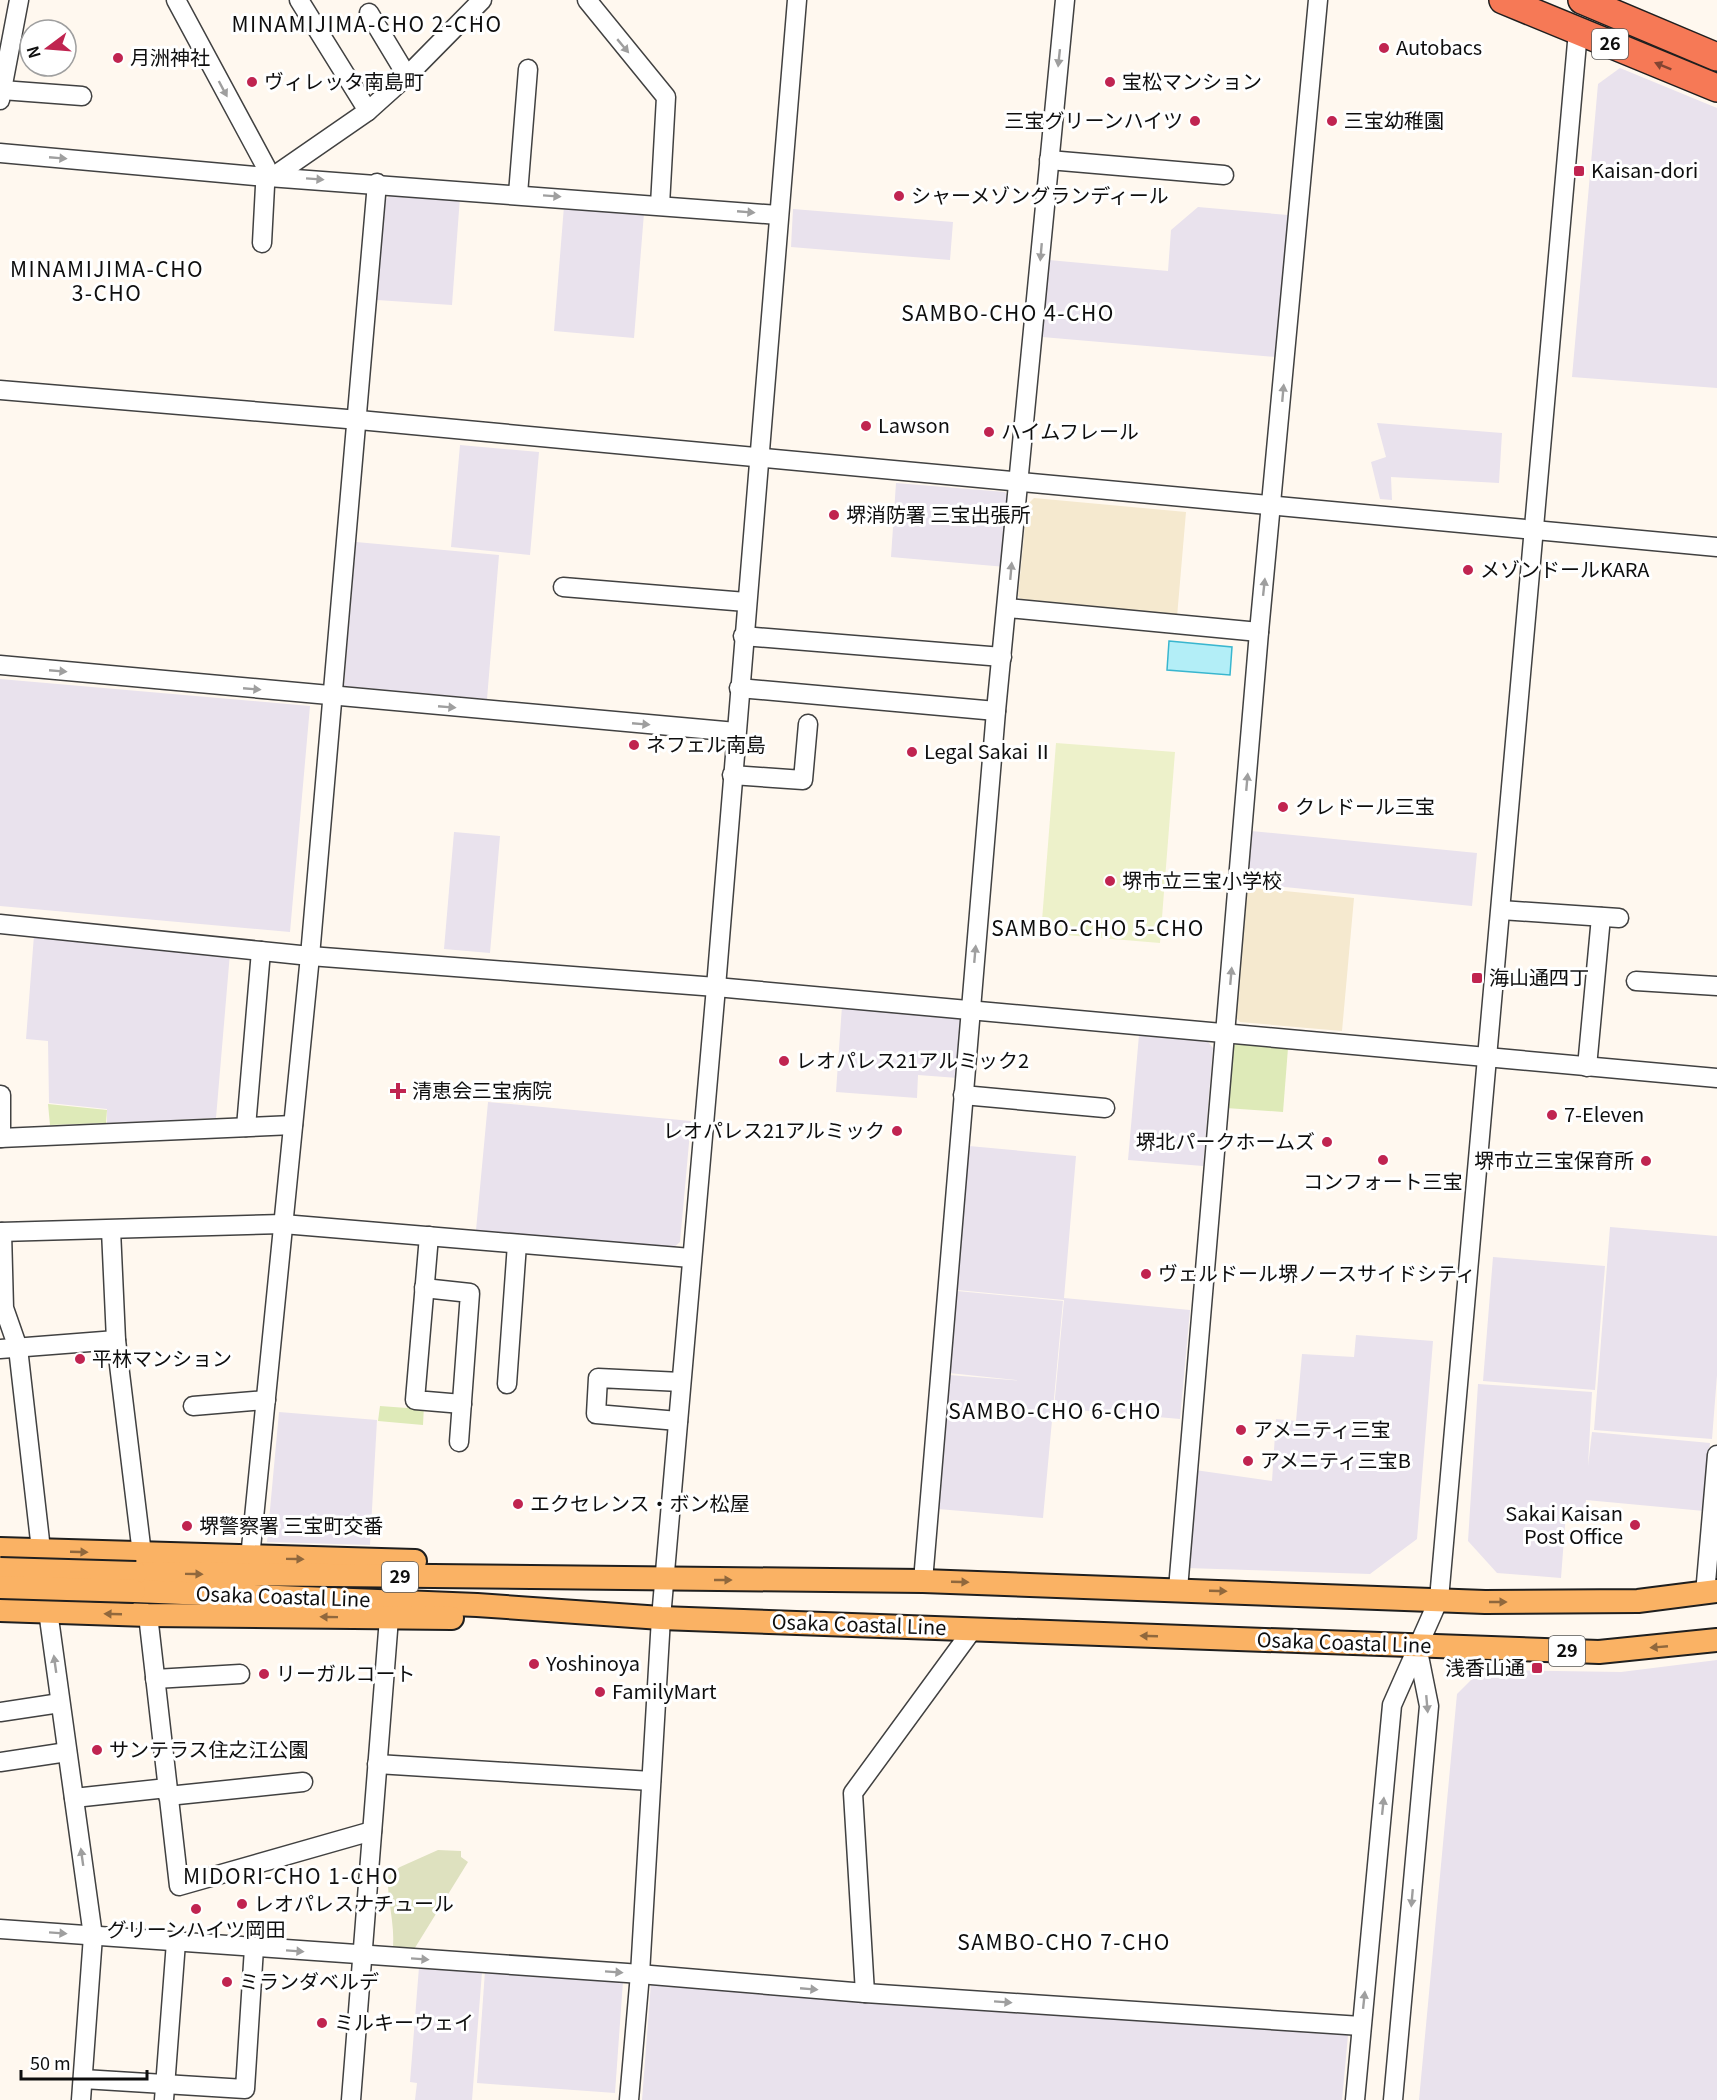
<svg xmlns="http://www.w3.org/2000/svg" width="1717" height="2100" viewBox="0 0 1717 2100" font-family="Georgia,'Noto Sans JP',serif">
  <rect width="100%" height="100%" fill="#fff8ef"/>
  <!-- industrial -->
  <g fill="#e9e2ed">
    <polygon points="1620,68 1717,108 1717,388 1572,377 1598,84"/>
    <polygon points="394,192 460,197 452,305 377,300 384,201"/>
    <polygon points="564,206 644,213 634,338 554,331"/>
    <polygon points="1198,207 1288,215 1276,357 1042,337 1049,260 1168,271 1171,230"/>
    <polygon points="793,209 953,222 950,260 791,247"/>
    <polygon points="1377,423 1502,433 1499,483 1391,477 1392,500 1380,499 1371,462 1386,457"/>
    <polygon points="460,445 539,452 530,555 451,547"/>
    <polygon points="896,483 1005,492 1011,502 1006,567 891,557"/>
    <polygon points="356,542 499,555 487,699 344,686"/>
    <polygon points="0,679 310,706 290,932 0,906"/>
    <polygon points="1251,831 1477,853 1472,906 1246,883"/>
    <polygon points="454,832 500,836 490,953 444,949"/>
    <polygon points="34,935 230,953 216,1118 107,1123 107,1109 49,1103 48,1041 26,1039"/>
    <polygon points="842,1006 958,1015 962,1022 958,1078 918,1075 917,1098 836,1092"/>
    <polygon points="1139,1035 1208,1042 1213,1048 1203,1166 1128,1160"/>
    <polygon points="488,1102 691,1121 680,1242 673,1248 476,1230"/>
    <polygon points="969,1146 1076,1156 1064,1298 1190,1310 1180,1419 1054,1408 1064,1300 957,1290"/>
    <polygon points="1610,1227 1717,1236 1717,1375 1712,1439 1594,1430"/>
    <polygon points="1493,1257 1605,1266 1595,1390 1483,1381"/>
    <polygon points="957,1291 1063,1301 1043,1518 938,1509 949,1375 1024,1381 949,1373"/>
    <polygon points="1356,1335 1433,1341 1417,1539 1370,1574 1186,1568 1195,1470 1272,1481 1276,1419 1296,1421 1302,1354 1354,1357"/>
    <polygon points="1478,1384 1592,1392 1588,1466 1592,1432 1710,1443 1704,1511 1586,1500 1585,1513 1566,1512 1561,1578 1497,1573 1468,1541"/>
    <polygon points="279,1412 377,1420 370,1545 267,1542"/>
    <polygon points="1717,1660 1717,2100 1419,2100 1457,1694 1481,1670 1621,1672"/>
    <polygon points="419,1967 482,1972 472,2100 415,2100 417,2083 410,2082"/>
    <polygon points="485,1971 623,1981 615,2093 477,2083"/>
    <polygon points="651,1983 1348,2035 1342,2100 642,2100"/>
  </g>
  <!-- farmland -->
  <g fill="#f5e9cf">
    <polygon points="1034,498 1186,512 1177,617 1024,602 1018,596 1027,505"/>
    <polygon points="1245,887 1354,898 1342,1031 1240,1022 1233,1015"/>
  </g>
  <!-- green -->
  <g fill="#deeab8">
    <polygon points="1236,1044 1288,1048 1283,1112 1226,1108 1231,1049"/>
    <polygon points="48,1104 107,1110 106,1123 50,1125"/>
    <polygon points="408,1404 424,1405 423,1425 378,1421 380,1406 407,1408"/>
  </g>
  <!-- cemetery -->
  <path fill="#dee1bf" d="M438,1850L461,1851V1857L468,1862L413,1951L393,1948C395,1923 387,1901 388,1876L400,1867Z"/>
  <!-- pitch -->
  <polygon fill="#edf1ca" points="1056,743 1175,752 1160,943 1041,933"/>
  <!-- water -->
  <polygon fill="#b3eef7" stroke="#39b6cf" stroke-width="1.5" points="1169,641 1232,647 1230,675 1167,670"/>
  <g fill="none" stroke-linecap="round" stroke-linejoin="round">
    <defs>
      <g id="minor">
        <polyline points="176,0 266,167 262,243"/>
        <polyline points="299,0 368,111"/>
        <polyline points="587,0 666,97 660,205"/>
        <polyline points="369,13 407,76"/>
        <polyline points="2,90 82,96"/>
        <polyline points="0,100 19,0"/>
        <polyline points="0,153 255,176 778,215"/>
        <polyline points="1049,160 1224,175"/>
        <polyline points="274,176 368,111 407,76 482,0"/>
        <polyline points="518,194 528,69"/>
        <polyline points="0,390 359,420 1717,547"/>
        <polyline points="563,587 746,602"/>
        <polyline points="1008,608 1259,632"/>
        <polyline points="743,636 1002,657"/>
        <polyline points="0,665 736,732"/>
        <polyline points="739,688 996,711"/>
        <polyline points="732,775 803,780 808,724"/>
        <polyline points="1501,910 1619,918"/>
        <polyline points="0,924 310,956 716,987 1717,1078"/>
        <polyline points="1636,981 1717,986"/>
        <polyline points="1587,1067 1601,917"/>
        <polyline points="1,1095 1,1138"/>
        <polyline points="963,1095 1105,1108"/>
        <polyline points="246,1127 261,951"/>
        <polyline points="0,1138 293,1125"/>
        <polyline points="111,1230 116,1340 142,1554"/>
        <polyline points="0,1232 283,1224 691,1258"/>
        <polyline points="2,1232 4,1308 18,1348 48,1611 93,1936 81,2100"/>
        <polyline points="429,1236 415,1400 462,1404"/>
        <polyline points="424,1288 470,1293 459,1442"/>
        <polyline points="0,1349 116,1340"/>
        <polyline points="507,1384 517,1244"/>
        <polyline points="193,1406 266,1400"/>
        <polyline points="678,1421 596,1414 598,1378 681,1382"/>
        <polyline points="250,1558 310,956 377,183"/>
        <polyline points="923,1581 996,711 1065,0"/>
        <polyline points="1178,1589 1259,632 1318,0"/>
        <polyline points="1705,1594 1717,1455"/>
        <polyline points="148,1615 179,1886 372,1831"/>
        <polyline points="155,1679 240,1674"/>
        <polyline points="0,1712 60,1703"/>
        <polyline points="0,1762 67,1752"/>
        <polyline points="377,1764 651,1781"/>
        <polyline points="168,1796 303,1782"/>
        <polyline points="74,1798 167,1788"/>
        <polyline points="0,1929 627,1973 865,1993 1361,2026"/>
        <polyline points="865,1993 853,1793 973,1629"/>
        <polyline points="83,2079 245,2089 254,1948"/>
        <polyline points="164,2100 176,1942"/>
        <polyline points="351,2100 389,1618"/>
        <polyline points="629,2100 640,1974 661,1618 716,987 797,0"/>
        <polyline points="1355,2100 1392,1705 1439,1599 1578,31"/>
        <polyline points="1393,2100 1429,1706 1417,1646"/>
      </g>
      <g id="major">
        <polyline points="0,1549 415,1561"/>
        <polyline points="136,1573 923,1581 1485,1602 1638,1601 1717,1591"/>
        <polyline points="134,1591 477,1605 661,1618 1599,1652 1717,1640"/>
        <polyline points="0,1610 148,1615 452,1618"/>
      </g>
      <g id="highway">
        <polyline points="1503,0 1717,88"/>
        <polyline points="1582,0 1717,57"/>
      </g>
    </defs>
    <!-- minor casing -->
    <use href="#minor" stroke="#414141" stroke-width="21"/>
    <!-- major casing -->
    <use href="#major" stroke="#1f1f1f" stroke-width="26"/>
    <!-- highway casing -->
    <use href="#highway" stroke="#1f1f1f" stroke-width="30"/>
    <!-- minor -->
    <use href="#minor" stroke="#fff" stroke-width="18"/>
    <!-- major -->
    <use href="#major" stroke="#fab264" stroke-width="22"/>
    <!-- highway -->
    <use href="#highway" stroke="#f67956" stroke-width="27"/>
    <defs>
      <g id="major-bridge">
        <polyline points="0,1569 136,1573"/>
        <polyline points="0,1587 134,1591"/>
      </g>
    </defs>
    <!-- major-bridge casing -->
    <use href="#major-bridge" stroke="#1f1f1f" stroke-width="26" stroke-linecap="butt"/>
    <!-- major-bridge -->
    <use href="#major-bridge" stroke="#fab264" stroke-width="22"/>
  </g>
  <!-- one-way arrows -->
  <defs><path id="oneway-solid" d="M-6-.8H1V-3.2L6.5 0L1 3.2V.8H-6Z" transform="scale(1.5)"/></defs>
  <g fill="#9f9f9f">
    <use href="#oneway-solid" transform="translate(623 46) rotate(50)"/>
    <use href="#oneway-solid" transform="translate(1059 58) rotate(96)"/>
    <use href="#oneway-solid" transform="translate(223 89) rotate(62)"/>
    <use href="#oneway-solid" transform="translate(58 158) rotate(5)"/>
    <use href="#oneway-solid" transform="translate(315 179) rotate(4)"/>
    <use href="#oneway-solid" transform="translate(552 196) rotate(4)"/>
    <use href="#oneway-solid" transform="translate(746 212) rotate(5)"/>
    <use href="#oneway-solid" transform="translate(1041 252) rotate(95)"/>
    <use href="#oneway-solid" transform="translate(1283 393) rotate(-85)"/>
    <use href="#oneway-solid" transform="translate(1011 571) rotate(-85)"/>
    <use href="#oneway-solid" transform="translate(1264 587) rotate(-84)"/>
    <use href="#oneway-solid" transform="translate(58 671) rotate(5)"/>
    <use href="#oneway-solid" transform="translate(252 689) rotate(5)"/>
    <use href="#oneway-solid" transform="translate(447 707) rotate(5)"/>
    <use href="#oneway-solid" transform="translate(641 724) rotate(5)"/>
    <use href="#oneway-solid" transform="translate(1247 782) rotate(-85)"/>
    <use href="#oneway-solid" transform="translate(975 954) rotate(-85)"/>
    <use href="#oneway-solid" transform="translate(1231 976) rotate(-85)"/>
    <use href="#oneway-solid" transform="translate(55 1664) rotate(-98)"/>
    <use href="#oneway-solid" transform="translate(1427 1704) rotate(85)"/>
    <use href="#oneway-solid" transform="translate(1383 1806) rotate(-84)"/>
    <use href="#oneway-solid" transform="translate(82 1857) rotate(-98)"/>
    <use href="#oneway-solid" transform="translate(1412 1898) rotate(95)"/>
    <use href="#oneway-solid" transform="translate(58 1933) rotate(4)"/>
    <use href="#oneway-solid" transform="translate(295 1951) rotate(4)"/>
    <use href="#oneway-solid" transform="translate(420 1959) rotate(4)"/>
    <use href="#oneway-solid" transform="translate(614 1972) rotate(4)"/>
    <use href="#oneway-solid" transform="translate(809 1989) rotate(5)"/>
    <use href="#oneway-solid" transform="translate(1364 2000) rotate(-84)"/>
    <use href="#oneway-solid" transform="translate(1003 2002) rotate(4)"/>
  </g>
  <use fill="#824432" href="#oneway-solid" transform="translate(1663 66) rotate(-158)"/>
  <g fill="#90683d">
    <use href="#oneway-solid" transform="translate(79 1552) rotate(2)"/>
    <use href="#oneway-solid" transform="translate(295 1559) rotate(1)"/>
    <use href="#oneway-solid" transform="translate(194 1574) rotate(1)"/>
    <use href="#oneway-solid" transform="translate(723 1580)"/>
    <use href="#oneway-solid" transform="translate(960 1582) rotate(2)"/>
    <use href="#oneway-solid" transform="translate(1218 1591) rotate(2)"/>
    <use href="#oneway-solid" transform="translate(1498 1602)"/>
    <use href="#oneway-solid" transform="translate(113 1614) rotate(-178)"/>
    <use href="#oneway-solid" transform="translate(329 1617) rotate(-179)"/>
    <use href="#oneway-solid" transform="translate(1149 1636) rotate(-178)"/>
    <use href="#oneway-solid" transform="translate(1659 1647) rotate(175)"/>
  </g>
  <!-- markers -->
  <g fill="#c02450" stroke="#fff" stroke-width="2">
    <circle cx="1384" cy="48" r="6"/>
    <circle cx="118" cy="58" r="6"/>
    <circle cx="252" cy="82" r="6"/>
    <circle cx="1110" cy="82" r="6"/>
    <circle cx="1195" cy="121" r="6"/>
    <circle cx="1332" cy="121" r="6"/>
    <rect x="1573" y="165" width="12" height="12" rx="3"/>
    <circle cx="899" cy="196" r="6"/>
    <circle cx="866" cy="426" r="6"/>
    <circle cx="989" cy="432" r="6"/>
    <circle cx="834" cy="515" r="6"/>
    <circle cx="1468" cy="570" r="6"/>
    <circle cx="634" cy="745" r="6"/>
    <circle cx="912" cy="752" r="6"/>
    <circle cx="1283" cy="807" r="6"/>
    <circle cx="1110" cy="881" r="6"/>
    <rect x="1471" y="972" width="12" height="12" rx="3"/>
    <circle cx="784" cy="1061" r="6"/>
    <path d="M395 1082h6v6h6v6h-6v6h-6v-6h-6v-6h6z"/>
    <circle cx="1552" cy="1115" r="6"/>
    <circle cx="897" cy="1131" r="6"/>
    <circle cx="1327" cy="1142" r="6"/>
    <circle cx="1383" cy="1160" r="6"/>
    <circle cx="1646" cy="1161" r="6"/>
    <circle cx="1146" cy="1274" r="6"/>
    <circle cx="80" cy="1359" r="6"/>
    <circle cx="1241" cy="1430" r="6"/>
    <circle cx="1248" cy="1461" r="6"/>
    <circle cx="518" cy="1504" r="6"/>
    <circle cx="1635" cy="1525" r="6"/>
    <circle cx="187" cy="1526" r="6"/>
    <circle cx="534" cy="1664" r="6"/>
    <rect x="1531" y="1662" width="12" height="12" rx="3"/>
    <circle cx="264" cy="1674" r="6"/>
    <circle cx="600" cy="1692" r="6"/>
    <circle cx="97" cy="1750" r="6"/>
    <circle cx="242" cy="1904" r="6"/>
    <circle cx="196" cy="1909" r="6"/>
    <circle cx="227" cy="1982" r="6"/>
    <circle cx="322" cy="2023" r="6"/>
  </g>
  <g text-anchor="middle" stroke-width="6" stroke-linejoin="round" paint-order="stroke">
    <!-- shield labels -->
    <g fill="#fff" stroke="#565656" stroke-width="1.5">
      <rect x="1592" y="29" width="36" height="30" rx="4.5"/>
      <rect x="382" y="1562" width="36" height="30" rx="4.5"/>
      <rect x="1549" y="1636" width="36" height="30" rx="4.5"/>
    </g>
    <g font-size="18" font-weight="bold" fill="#0e0e0e">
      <text x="1610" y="50">26</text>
      <text x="400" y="1583">29</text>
      <text x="1567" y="1657">29</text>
    </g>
    <!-- poi labels -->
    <g font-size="20" fill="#0e0e0e" stroke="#fff" text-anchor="start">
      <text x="1396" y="55">Autobacs</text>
      <text x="130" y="65">月洲神社</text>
      <text x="264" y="89">ヴィレッタ南島町</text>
      <text x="1122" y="89">宝松マンション</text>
      <text x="1183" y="128" text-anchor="end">三宝グリーンハイツ</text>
      <text x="1344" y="128">三宝幼稚園</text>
      <text x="1591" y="178">Kaisan-dori</text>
      <text x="911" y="203">シャーメゾングランディール</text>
      <text x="878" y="433">Lawson</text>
      <text x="1001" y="439">ハイムフレール</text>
      <text x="846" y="522">堺消防署 三宝出張所</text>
      <text x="1480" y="577">メゾンドールKARA</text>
      <text x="646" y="752">ネフェル南島</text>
      <text x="924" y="759">Legal Sakai Ⅱ</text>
      <text x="1295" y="814">クレドール三宝</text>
      <text x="1122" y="888">堺市立三宝小学校</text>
      <text x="1489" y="985">海山通四丁</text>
      <text x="796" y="1068">レオパレス21アルミック2</text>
      <text x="412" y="1098">清恵会三宝病院</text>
      <text x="1564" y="1122">7-Eleven</text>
      <text x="885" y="1138" text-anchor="end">レオパレス21アルミック</text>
      <text x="1315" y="1149" text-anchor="end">堺北パークホームズ</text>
      <text x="1634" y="1168" text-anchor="end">堺市立三宝保育所</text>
      <text x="1383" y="1189" text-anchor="middle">コンフォート三宝</text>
      <text x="1158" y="1281">ヴェルドール堺ノースサイドシティ</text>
      <text x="92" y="1366">平林マンション</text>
      <text x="1253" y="1437">アメニティ三宝</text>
      <text x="1260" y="1468">アメニティ三宝B</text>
      <text x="530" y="1511">エクセレンス・ボン松屋</text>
      <text x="1623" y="1521" text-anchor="end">Sakai Kaisan<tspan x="1623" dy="23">Post Office</tspan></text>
      <text x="199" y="1533">堺警察署 三宝町交番</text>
      <text x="546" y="1671">Yoshinoya</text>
      <text x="1525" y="1675" text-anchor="end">浅香山通</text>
      <text x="276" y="1681">リーガルコート</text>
      <text x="612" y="1699">FamilyMart</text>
      <text x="109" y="1757">サンテラス住之江公園</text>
      <text x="254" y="1911">レオパレスナチュール</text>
      <text x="196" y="1937" text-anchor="middle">グリーンハイツ岡田</text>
      <text x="239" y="1989">ミランダベルデ</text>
      <text x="334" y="2030">ミルキーウェイ</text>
    </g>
    <!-- street labels -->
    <g font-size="20" fill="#0e0e0e" stroke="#fff">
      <text transform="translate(283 1597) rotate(2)" y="7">Osaka Coastal Line</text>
      <text transform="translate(859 1625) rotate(2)" y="7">Osaka Coastal Line</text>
      <text transform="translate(1344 1643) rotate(2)" y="7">Osaka Coastal Line</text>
    </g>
    <!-- neighbourhood labels -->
    <g font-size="21" letter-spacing="1.5" fill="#0e0e0e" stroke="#fff">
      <text x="367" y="32">MINAMIJIMA-CHO 2-CHO</text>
      <text x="107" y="277">MINAMIJIMA-CHO<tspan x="107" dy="24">3-CHO</tspan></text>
      <text x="1008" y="321">SAMBO-CHO 4-CHO</text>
      <text x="1098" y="936">SAMBO-CHO 5-CHO</text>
      <text x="1055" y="1419">SAMBO-CHO 6-CHO</text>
      <text x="291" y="1884">MIDORI-CHO 1-CHO</text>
      <text x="1064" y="1950">SAMBO-CHO 7-CHO</text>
    </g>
  </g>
  <!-- north arrow -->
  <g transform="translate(48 48) rotate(254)"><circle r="28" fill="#ffffff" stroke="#9f9f9f" stroke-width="1.5"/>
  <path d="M0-4.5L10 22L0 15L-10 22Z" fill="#c02450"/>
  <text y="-9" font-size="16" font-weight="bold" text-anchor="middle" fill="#0e0e0e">N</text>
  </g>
  <!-- scale -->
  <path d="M21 2070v9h126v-9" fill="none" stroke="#0e0e0e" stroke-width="3"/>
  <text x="30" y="2070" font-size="18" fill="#0e0e0e" stroke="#ffffff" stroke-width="4.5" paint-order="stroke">50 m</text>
</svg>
